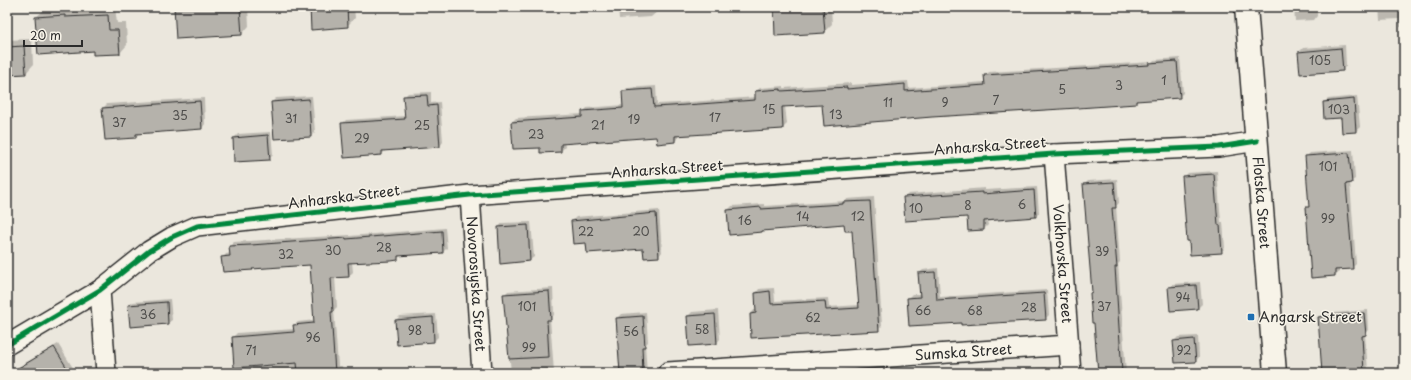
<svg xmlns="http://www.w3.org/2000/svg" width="1411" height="380" viewBox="0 0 1411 380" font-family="'Playpen Sans',sans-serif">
  <rect width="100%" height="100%" fill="#ebe7dd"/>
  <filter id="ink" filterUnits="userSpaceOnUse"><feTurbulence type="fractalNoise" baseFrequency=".025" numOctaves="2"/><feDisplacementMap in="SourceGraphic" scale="8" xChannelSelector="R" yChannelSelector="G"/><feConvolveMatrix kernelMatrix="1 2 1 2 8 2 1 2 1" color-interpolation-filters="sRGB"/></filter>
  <g filter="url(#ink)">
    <!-- shadow -->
    <g fill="#0003">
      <polygon points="115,7 117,23 126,23 127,45 120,53 94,50 36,17 44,10 72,8 72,10"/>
      <polygon points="175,7 248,7 249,26 242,34"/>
      <polygon points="311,7 354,7 355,18 347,26"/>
      <polygon points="618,7 659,7 659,10 651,17 619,19"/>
      <polygon points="775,7 831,7 832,24 824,32"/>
      <polygon points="1294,7 1317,7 1317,16 1314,20 1295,21"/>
      <polygon points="1379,7 1404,7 1404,27 1400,27 1399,19 1380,20"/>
      <polygon points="32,39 33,65 26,73 7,74 7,40"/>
      <polygon points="1345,45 1346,66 1342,70 1299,52 1303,48"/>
      <polygon points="1180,58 1183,93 1179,97 1138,100 1136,103 823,104 785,106 787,124 783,128 678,135 678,138 675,141 657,136 564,142 565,147 561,151 541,146 512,122 516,118 583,114 583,112 587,108 624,105 623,92 627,88 656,86 657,104 677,103 756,97 756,91 760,88 784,86 784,88 851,83 851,85 908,81 909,88 985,82 985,76 989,72 1152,62 1154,60"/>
      <polygon points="431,92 431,103 440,102 443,142 440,146 385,151 382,154 342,124 346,120 406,116 404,97 408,93"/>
      <polygon points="312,96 315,132 311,136 272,102 276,98"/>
      <polygon points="1357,96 1360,127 1356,131 1324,102 1328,99"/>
      <polygon points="204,98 205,124 202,128 139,133 136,137 103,108 107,104"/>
      <polygon points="271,132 273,155 269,159 235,161 234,138 238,134"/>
      <polygon points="1353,150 1355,179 1350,182 1356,264 1352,268 1339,269 1339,272 1335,275 1312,277 1307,208 1310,205 1306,157 1310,153"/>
      <polygon points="1217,171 1221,222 1223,222 1225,248 1221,252 1183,177 1187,173"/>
      <polygon points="1117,179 1119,203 1116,206 1120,262 1118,264 1126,373 1099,373 1084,185 1088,181"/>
      <polygon points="1037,187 1039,213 1036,216 987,220 988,225 984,229 969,230 968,216 904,198 908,194 985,188 985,190"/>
      <polygon points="874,197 882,326 878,330 751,314 754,310 757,310 756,293 759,289 774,288 775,301 828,298 829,307 860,305 853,230 845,223 764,229 762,231 728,210 732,206 764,204 764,206 846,201 847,199"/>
      <polygon points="659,210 662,252 659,256 644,248 587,242 572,221 576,217"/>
      <polygon points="531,222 534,257 530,260 499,227 502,223"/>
      <polygon points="445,228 447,248 443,252 401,255 397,259 352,262 353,272 349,276 335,277 337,307 334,310 338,366 342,366 343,373 252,373 252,366 233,337 237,333 295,329 294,325 298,322 315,320 311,264 254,268 252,269 223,257 226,254 231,253 230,246 234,242 350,235 350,236"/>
      <polygon points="938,268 940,297 1047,290 1049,315 1045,319 962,322 908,298 912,294 921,294 919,273 923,270"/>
      <polygon points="1200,282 1202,304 1198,308 1171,310 1169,288 1173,284"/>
      <polygon points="553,288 554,315 550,319 554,372 556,373 511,373 504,295 508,291"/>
      <polygon points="170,299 172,320 168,323 129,305 133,302"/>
      <polygon points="718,310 720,339 717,343 688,316 692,312"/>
      <polygon points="1368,310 1369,330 1365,335 1368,370 1365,373 1322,373 1319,317 1322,314"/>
      <polygon points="646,312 648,342 645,345 647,373 616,373 621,370 617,318 621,314"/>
      <polygon points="436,314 438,337 434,341 398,344 396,320 400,316"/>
      <polygon points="1198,336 1199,357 1196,361 1174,341 1178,337"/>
      <polygon points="58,344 75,371 73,373 8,373"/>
      <polygon points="1047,367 1048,373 1013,373 1017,369"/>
      <polygon points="455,370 455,373 431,373 433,371"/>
    </g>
    <!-- building -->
    <g fill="#b5b2ab" stroke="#2b2b2b">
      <polygon points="174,7 240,7 242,35 176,39"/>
      <polygon points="310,7 347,7 348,27 311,30"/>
      <polygon points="774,7 823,7 825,33 775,36"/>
      <polygon points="65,15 65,17 108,15 109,30 118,30 120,54 93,55 93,51 38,55 35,17"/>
      <polygon points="24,46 26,74 7,75 7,47"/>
      <polygon points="1341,48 1343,71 1300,74 1298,52"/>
      <polygon points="1177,61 1180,98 1136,101 1136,104 1078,108 932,117 824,126 822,105 782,107 783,129 675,136 675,142 657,144 656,137 561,144 561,152 540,153 540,148 513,149 511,122 582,117 582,111 623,108 622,91 652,89 654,107 672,106 755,100 755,91 781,89 781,91 847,87 847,89 905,84 905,91 985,85 984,75 1149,65 1149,63"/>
      <polygon points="427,95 428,106 437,105 440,147 382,151 382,155 344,158 341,123 405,119 403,96"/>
      <polygon points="309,99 311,137 274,139 271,102"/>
      <polygon points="1354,99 1356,132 1342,133 1341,118 1324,119 1323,102"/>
      <polygon points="200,101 202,129 136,134 136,138 105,140 102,108"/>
      <polygon points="268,135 270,160 234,162 233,138"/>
      <polygon points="1349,153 1352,183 1346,184 1353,269 1335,270 1335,276 1311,278 1306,207 1309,207 1305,156"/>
      <polygon points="1214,174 1218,225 1220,225 1222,253 1190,255 1189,241 1187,241 1182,176"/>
      <polygon points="1114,182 1116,208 1112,208 1117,267 1115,267 1122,373 1098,373 1094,323 1092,323 1090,293 1092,292 1083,184"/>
      <polygon points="1034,190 1036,217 984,221 984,230 968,231 967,217 905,221 903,197 982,192 982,194"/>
      <polygon points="870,201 879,331 751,338 750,314 756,313 755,293 770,291 771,304 825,301 826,310 859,308 855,259 854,259 852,231 845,231 844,224 762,231 762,232 729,235 727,210 761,207 761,209 843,204 843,202"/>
      <polygon points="656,213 659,257 644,258 643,249 587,253 586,243 573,244 571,221"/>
      <polygon points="528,225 530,261 500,264 498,227"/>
      <polygon points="442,231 443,253 398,256 398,260 391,261 348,263 349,277 331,278 333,312 331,312 335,373 298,373 297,363 234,368 232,337 294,332 293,325 314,323 310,265 252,269 253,270 223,272 221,257 230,256 229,246 251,245 346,238 346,239"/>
      <polygon points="935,272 937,300 1044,293 1046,320 961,325 961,323 909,326 907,298 920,297 918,273"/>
      <polygon points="1196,285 1198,309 1170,311 1168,287"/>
      <polygon points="549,291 551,320 547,320 549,357 509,359 503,294"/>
      <polygon points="167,302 168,324 130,327 128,305"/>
      <polygon points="1364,313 1366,335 1362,336 1364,373 1322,373 1318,317"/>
      <polygon points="715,314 717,344 689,346 687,316"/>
      <polygon points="643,316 645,347 642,347 643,373 620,373 616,318"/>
      <polygon points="433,317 434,342 397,345 395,320"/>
      <polygon points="1194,339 1196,362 1175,363 1173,341"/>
      <polygon points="54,347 70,373 10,373"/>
    </g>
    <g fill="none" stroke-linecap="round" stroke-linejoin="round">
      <defs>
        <g id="street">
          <path id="s1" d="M1054,154L1071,373"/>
          <path id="s2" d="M470,195L482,373"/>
          <polyline points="100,290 106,373"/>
          <polyline points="7,345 100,290 149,251 172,237 197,226 470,195 1054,154 1219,147 1257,141"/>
          <path id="s3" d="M668,373V372L1069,345"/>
        </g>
        <g id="secondary">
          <path id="s4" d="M1246,7L1275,373"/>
        </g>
      </defs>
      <!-- street casing -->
      <use href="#street" stroke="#2b2b2b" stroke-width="22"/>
      <!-- secondary casing -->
      <use href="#secondary" stroke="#2b2b2b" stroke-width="25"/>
      <!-- street -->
      <use href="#street" stroke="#f7f3e8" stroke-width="19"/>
      <!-- secondary -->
      <use href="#secondary" stroke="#f7f3e8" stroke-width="22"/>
      <defs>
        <polyline id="cycleway" points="7,345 100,290 149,251 172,237 197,226 470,195 1054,154 1219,147 1257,141"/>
      </defs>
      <!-- cycleway casing -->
      <use href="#cycleway" stroke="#f7f3e8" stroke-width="8"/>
      <!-- cycleway -->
      <use href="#cycleway" stroke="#00873e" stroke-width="5"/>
    </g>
  </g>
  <!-- markers -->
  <rect fill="#1f6fb2" stroke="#f7f3e8" stroke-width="1.5" x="1247" y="313" width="8" height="8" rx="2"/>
  <g text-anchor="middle" stroke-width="3" stroke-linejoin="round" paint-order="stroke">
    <!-- number labels -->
    <g font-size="12" fill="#4e4d4b">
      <text x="1320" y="65">105</text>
      <text x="1164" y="85">1</text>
      <text x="1119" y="90">3</text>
      <text x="1062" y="94">5</text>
      <text x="996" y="105">7</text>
      <text x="888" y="107">11</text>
      <text x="945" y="107">9</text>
      <text x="769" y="114">15</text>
      <text x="1339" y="114">103</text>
      <text x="836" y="119">13</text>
      <text x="180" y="120">35</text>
      <text x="715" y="122">17</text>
      <text x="291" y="123">31</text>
      <text x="634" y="124">19</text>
      <text x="119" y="127">37</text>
      <text x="422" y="130">25</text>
      <text x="598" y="130">21</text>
      <text x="536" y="139">23</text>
      <text x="362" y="143">29</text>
      <text x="1328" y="171">101</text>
      <text x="1022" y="209">6</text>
      <text x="968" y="210">8</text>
      <text x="916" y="213">10</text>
      <text x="803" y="221">14</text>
      <text x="858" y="221">12</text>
      <text x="1328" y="223">99</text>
      <text x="745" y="225">16</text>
      <text x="586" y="236">22</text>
      <text x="641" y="236">20</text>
      <text x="384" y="252">28</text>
      <text x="333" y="255">30</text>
      <text x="1102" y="256">39</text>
      <text x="286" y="259">32</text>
      <text x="1183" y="302">94</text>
      <text x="527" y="311">101</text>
      <text x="1104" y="311">37</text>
      <text x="1029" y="312">28</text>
      <text x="923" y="315">66</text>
      <text x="975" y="315">68</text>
      <text x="148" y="319">36</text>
      <text x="813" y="322">62</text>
      <text x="702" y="334">58</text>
      <text x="415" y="335">98</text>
      <text x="631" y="336">56</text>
      <text x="313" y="342">96</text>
      <text x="529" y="352">99</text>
      <text x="251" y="355">71</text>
      <text x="1184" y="355">92</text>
    </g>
    <!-- street labels -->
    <g font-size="14" fill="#2b2b2b" stroke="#f7f3e8">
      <text transform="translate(990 146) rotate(-4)" y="5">Anharska Street</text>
      <text transform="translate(667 169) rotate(-4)" y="5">Anharska Street</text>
      <text transform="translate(344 197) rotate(-7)" y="5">Anharska Street</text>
      <text dy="5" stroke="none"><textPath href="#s4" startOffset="196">Flotska Street</textPath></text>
      <text dy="5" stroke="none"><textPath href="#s1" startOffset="110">Volkhovska Street</textPath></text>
      <text dy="5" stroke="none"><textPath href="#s2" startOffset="89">Novorosiyska Street</textPath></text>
      <text dy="5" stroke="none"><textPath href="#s3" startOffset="297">Sumska Street</textPath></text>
    </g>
    <!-- poi labels -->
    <g font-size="14" fill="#2b2b2b" stroke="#f7f3e8" text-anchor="start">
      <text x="1259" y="322">Angarsk Street</text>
    </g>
  </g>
  <!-- margin -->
  <rect width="1411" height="380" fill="none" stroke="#f7f3e8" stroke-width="24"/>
  <rect x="12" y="12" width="1387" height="356" fill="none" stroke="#2b2b2b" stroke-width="1.5" filter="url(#ink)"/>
  <!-- scale -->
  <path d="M24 40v6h58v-6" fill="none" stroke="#2b2b2b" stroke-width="2"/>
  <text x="30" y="40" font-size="12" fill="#2b2b2b" stroke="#f7f3e8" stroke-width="3" paint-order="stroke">20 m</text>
</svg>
